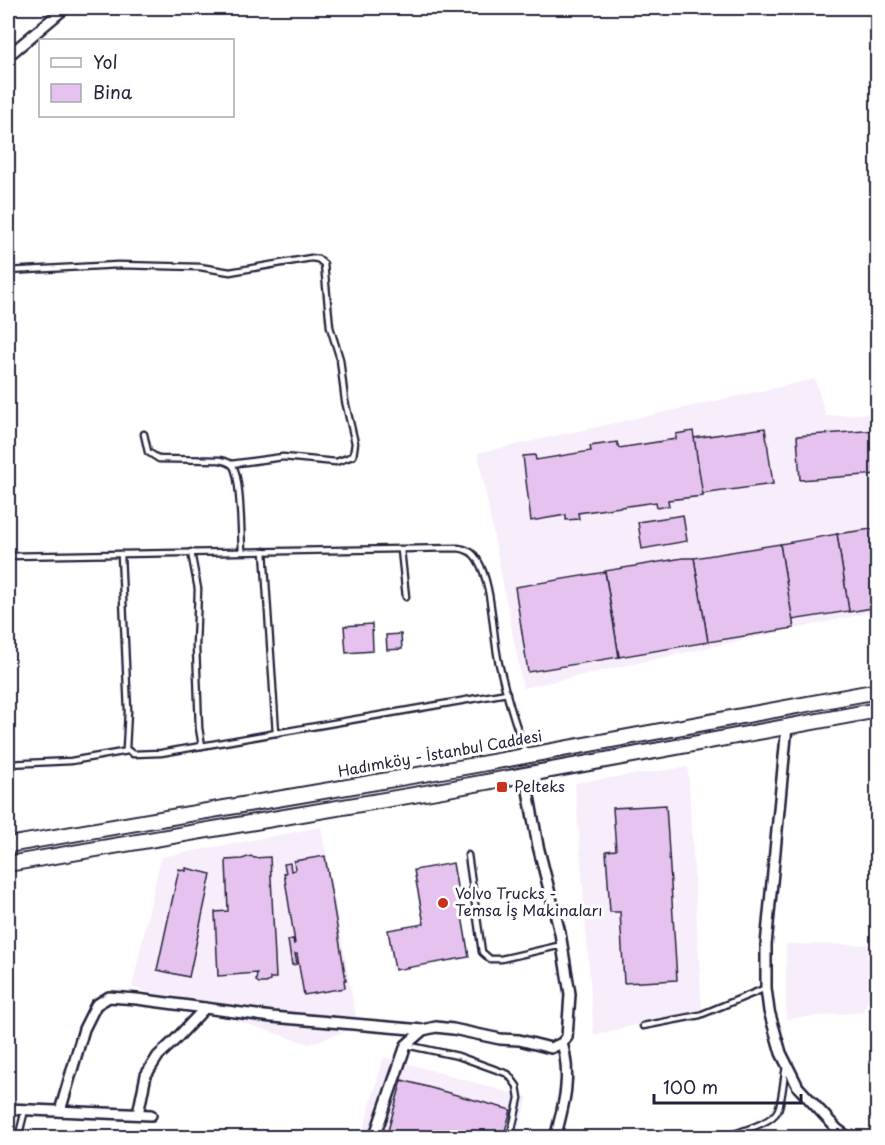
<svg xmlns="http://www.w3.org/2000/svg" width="885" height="1145" viewBox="0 0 885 1145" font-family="'Playpen Sans',sans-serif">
  <rect width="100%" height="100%" fill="#fff"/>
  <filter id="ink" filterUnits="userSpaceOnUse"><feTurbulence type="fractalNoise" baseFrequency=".0167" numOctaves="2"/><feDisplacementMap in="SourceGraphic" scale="12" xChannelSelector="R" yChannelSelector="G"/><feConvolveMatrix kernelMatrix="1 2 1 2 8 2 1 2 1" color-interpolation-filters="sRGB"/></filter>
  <g filter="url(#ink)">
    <!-- built -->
    <g fill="#f8edfa">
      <polygon points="815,379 826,416 877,413 877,611 523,688 478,453"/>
      <polygon points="688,767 702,1009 594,1035 575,783"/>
      <polygon points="321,827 358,1027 309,1044 132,987 161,857"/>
      <polygon points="786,944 877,945 877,980 863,1012 786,1019"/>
      <polygon points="384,1057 528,1098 516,1137 361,1138"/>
    </g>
    <!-- building -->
    <g fill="#e6c3ef" stroke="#22223b" stroke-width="1.5">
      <polygon points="765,428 773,484 702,494 694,438"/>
      <polygon points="878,430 878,474 800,480 797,436"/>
      <polygon points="693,431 703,496 668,500 669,506 657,508 656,502 578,513 579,519 566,520 566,515 531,521 523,456 535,455 536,460 591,451 590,446 617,442 619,448 676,439 676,434"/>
      <polygon points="683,515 687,541 642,549 638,522"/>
      <polygon points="878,528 878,607 849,612 837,534"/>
      <polygon points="837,534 849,611 792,620 780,544"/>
      <polygon points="780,544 794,628 708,642 694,558"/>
      <polygon points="683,558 694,558 708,642 619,657 605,571"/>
      <polygon points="605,572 619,657 528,672 515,587"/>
      <polygon points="372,624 373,651 346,653 344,626"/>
      <polygon points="401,634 402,649 387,650 386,635"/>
      <polygon points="666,805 677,980 624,983 620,912 610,912 606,851 616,850 613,808"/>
      <polygon points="251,856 254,858 270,857 276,978 270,978 270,981 266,983 259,983 256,981 257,973 218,976 215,912 228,911 226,860 242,859"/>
      <polygon points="325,856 346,980 344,980 345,988 304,995 297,954 295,954 297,964 292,965 288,940 293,939 294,944 295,943 284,873 286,873 284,864 290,863 291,871 295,870 294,861"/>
      <polygon points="453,863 469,957 395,970 388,930 424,924 414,870"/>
      <polygon points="186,868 211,874 189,977 157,970 179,869 186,871"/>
      <polygon points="402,1080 511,1110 503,1138 386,1138"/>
    </g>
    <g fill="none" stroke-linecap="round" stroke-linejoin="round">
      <defs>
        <g id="lane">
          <polyline points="8,271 118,265 200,267 230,272 311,258 318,259 324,264 330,327 340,359 345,401 355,443 353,456 336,462 283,457 231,464"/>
          <path d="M144,434L148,452L159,459L220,460C225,461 230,462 233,466C241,478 241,534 242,551"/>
          <polyline points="401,550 406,597"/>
          <polyline points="264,551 276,733"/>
          <polyline points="191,552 198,589 196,646 199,728 202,746"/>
          <polyline points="121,554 128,711 126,749 133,754 161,753 507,693"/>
          <path d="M8,556L458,548C466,549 473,552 477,559C493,584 492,634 499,664C506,694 515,724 526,753"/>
          <polyline points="8,764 71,761 128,751"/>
          <polyline points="468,855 482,952 490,959 501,959 562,945"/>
          <polyline points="643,1026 700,1015 766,988"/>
          <polyline points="406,1045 458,1056 508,1074 517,1086 519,1098 510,1138"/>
          <polyline points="18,1138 25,1110"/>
          <path d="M723,1138C737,1132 772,1124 778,1110C783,1097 783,1081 786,1067"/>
        </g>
        <g id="street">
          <polyline points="8,56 65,8"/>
          <polyline points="787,726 766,945 766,988 769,1011 781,1053 798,1087 837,1129 849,1138"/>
          <polyline points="8,1109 151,1115"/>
          <polyline points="60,1111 84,1029 96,1005 109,997 137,999 272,1017 423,1030"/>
          <polyline points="138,1114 146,1075 158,1056 175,1040 205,1008"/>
          <polyline points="374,1138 406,1045 423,1030 436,1027 453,1029 500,1039 519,1040 551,1048 562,1043 567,1037 570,994 560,933 538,846 525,774"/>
          <path d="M555,1138C564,1105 572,1076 562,1043"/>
        </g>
        <g id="primary">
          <polyline points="8,845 470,766 878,691"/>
          <polyline points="8,864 437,791 878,710"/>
        </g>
      </defs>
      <!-- lane casing -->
      <use href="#lane" stroke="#22223b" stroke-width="9"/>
      <!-- street casing -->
      <use href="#street" stroke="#22223b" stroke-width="14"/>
      <!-- primary casing -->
      <use href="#primary" stroke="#22223b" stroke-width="18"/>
      <!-- lane -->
      <use href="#lane" stroke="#fff" stroke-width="4.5"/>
      <!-- street -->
      <use href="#street" stroke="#fff" stroke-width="9"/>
      <!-- primary -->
      <use href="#primary" stroke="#fff" stroke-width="14"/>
    </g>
  </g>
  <!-- markers -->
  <g fill="#c8321e" stroke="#fff" stroke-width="2">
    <rect x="496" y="781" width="12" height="12" rx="3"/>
    <circle cx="443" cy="903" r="6"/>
  </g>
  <g text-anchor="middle" stroke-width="6" stroke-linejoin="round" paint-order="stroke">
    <!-- street labels -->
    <g font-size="15" fill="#22223b" stroke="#fff">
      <text transform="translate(440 754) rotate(-10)" y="5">Hadımköy - İstanbul Caddesi</text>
    </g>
    <!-- poi labels -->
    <g font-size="15" fill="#22223b" stroke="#fff" text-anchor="start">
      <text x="514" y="792">Pelteks</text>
      <text x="455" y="899">Volvo Trucks -<tspan x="455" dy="17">Temsa İş Makinaları</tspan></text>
    </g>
  </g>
  <!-- margin -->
  <rect width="885" height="1145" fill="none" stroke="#fff" stroke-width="30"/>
  <rect x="15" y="15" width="855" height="1115" fill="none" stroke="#22223b" stroke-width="2" filter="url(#ink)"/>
  <!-- legend -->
  <rect x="39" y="39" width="195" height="78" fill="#ffffff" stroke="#a7a7b1" stroke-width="1.5"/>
  <rect x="51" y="58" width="30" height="9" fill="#ffffff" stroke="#a7a7b1" stroke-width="1.5"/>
  <text x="93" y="69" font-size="18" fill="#22223b">Yol</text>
  <rect x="51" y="84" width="30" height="18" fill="#e6c3ef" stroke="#a7a7b1" stroke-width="1.5"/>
  <text x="93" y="99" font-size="18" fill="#22223b">Bina</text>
  <!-- scale -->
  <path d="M654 1094v9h147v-9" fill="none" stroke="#22223b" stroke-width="3"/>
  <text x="663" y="1094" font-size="18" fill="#22223b" stroke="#ffffff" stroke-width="4.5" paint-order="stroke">100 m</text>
</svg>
